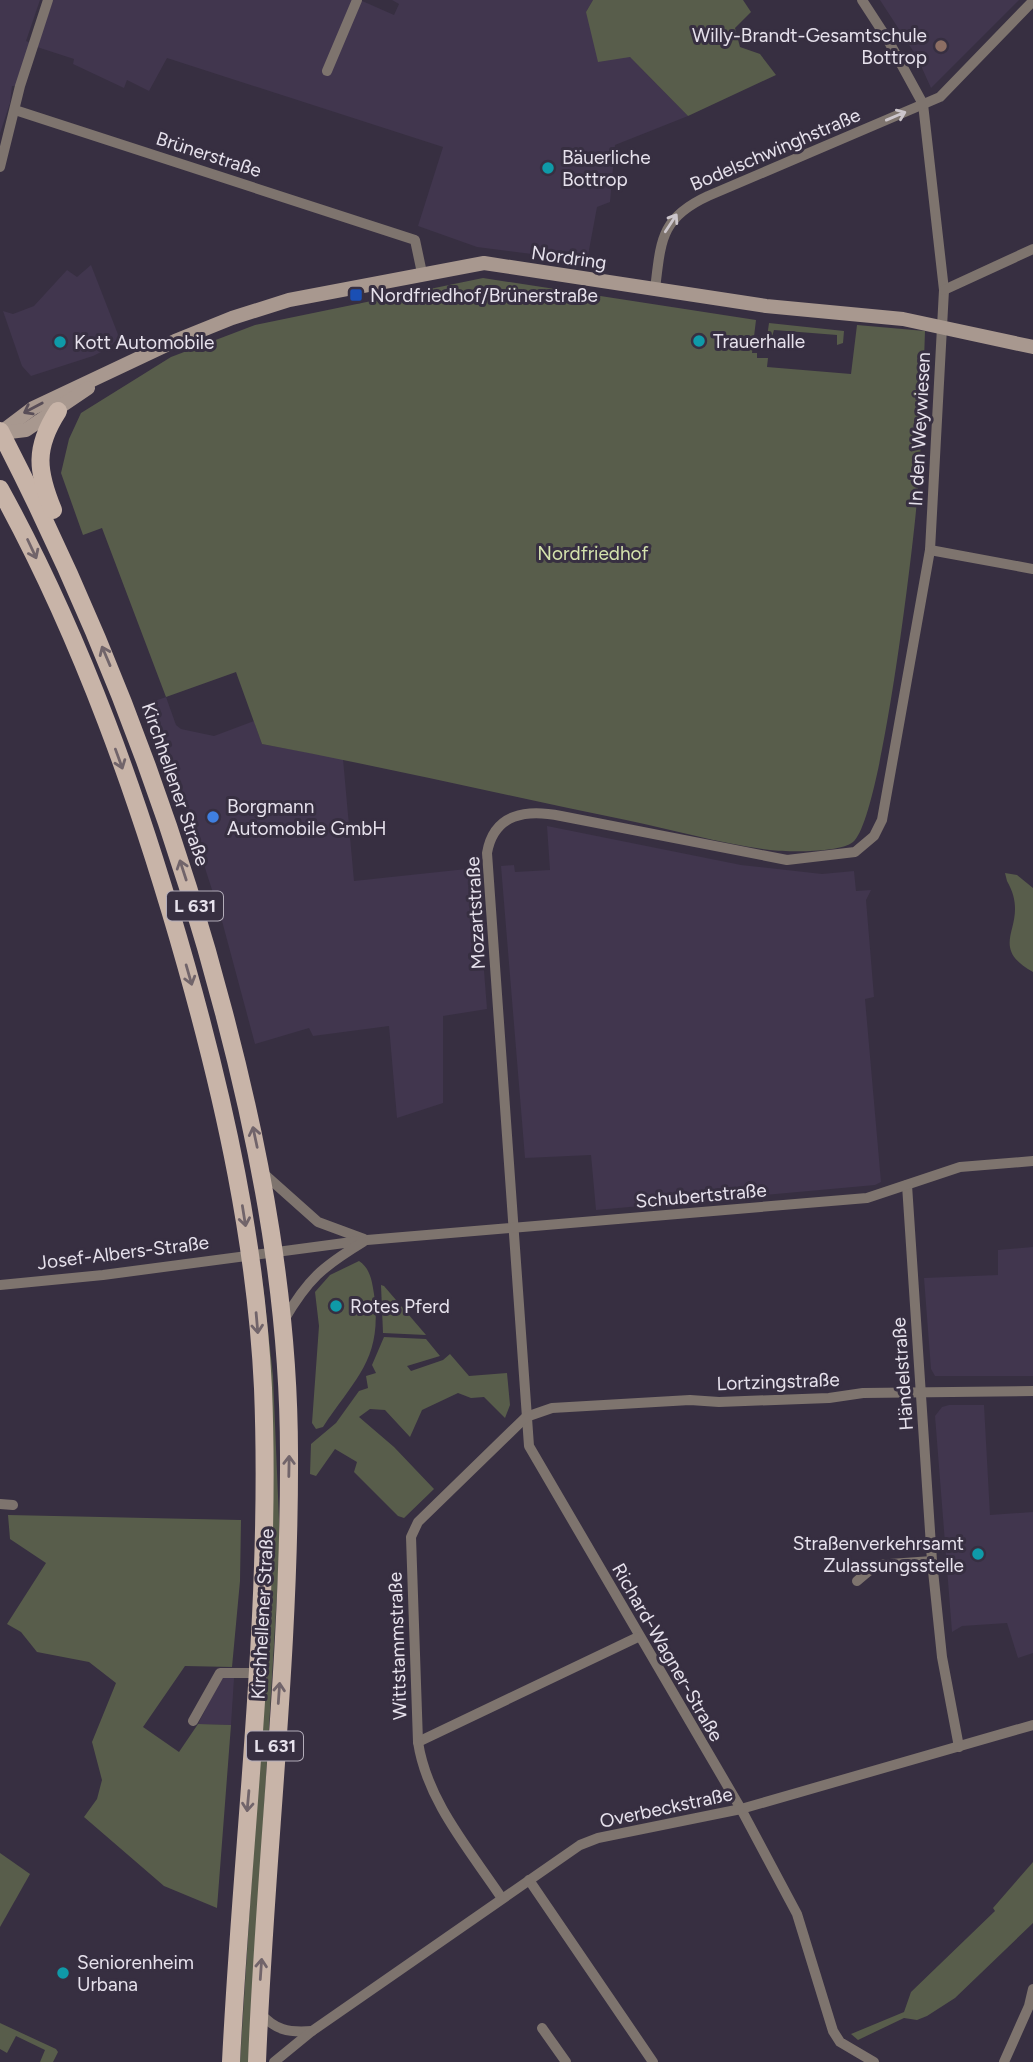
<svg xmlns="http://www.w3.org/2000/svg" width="1033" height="2062" viewBox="0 0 1033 2062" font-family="Figtree,sans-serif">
  <rect width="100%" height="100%" fill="#372f41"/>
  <!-- built -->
  <g fill="#41364e">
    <polygon points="0,0 40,0 26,41 31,43 16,86 12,86 10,103 0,133"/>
    <polygon points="53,0 360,0 394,15 399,4 392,0 593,0 586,12 688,116 615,145 610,202 597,207 587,261 477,247 418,226 443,147 167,58 149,91 127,80 124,88 73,64 74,59 37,47"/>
    <polygon points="880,0 1019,0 931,88 917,57"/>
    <polygon points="91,265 119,337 109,348 93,356 31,376 22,366 3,311 13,314 34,306 67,270 77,277"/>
    <polygon points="166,697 176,725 181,729 214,736 254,721 262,744 343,759 354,881 476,868 487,1009 443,1016 443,1103 397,1118 389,1026 313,1036 309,1028 255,1044 222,921 181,793 149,703"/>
    <polygon points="547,826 741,865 822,874 854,871 856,891 871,890 866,900 874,997 865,999 881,1182 875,1185 596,1210 591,1155 525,1158 501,866 514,865 515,872 550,870"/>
    <polygon points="1033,1247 1033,1376 935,1376 931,1369 924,1278 998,1275 998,1250"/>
    <polygon points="949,1405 984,1405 990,1515 1033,1512 1033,1653 1018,1658 1007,1623 962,1626 952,1632 935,1416 942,1407"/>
    <polygon points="222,1677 234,1678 231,1725 198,1724"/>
  </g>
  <!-- green -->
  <g fill="#585d4b">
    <polygon points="593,0 743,0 751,12 735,28 740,47 760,54 776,75 688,116 630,57 598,62 586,12"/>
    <path d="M483,278L756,320L752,353H757V358H768L767,367L851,374L857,325L925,331C923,388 922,444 917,500C913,549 881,820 853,842C840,853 788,852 770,850C722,844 674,830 626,820C505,795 384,767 262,744L236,672L166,697L102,528L83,535L61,473L69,439L81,413L171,357L255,325Z"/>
    <polygon points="769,323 844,331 843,343 837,345 837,335 774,330 771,340 767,337"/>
    <path d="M1005,873L1017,875L1033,888V972C983,944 1033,926 1007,881Z"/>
    <path d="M359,1261C370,1268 372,1281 374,1294C383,1359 356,1377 323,1427L316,1429L312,1423L319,1326L315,1292L330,1275Z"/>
    <polygon points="262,1276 273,1376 280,1544 249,2062 240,2062 273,1543 271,1433"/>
    <polygon points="381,1285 384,1286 426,1335 383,1333"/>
    <polygon points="384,1337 426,1339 440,1356 407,1366 411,1371 443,1360 450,1354 469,1376 507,1373 510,1405 505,1418 484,1397 471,1398 458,1393 422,1410 410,1437 385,1410 370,1409 359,1417 394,1447 434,1489 404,1518 398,1516 354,1472 357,1462 335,1449 316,1476 310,1474 311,1444 336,1423 359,1391 368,1388 366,1376 376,1373 372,1365"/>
    <polygon points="8,1515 241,1520 240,1581 232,1667 185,1666 143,1727 179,1752 198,1724 231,1725 217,1908 164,1886 84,1817 97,1799 102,1780 92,1742 116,1683 89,1662 37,1652 21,1632 7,1624 46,1563 10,1539"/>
    <polygon points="0,1853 30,1874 0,1927"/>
    <polygon points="1033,1862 1033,1923 955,1998 927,2016 917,2020 904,2018 858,2040 851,2034 904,2012 911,1992 995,1911 993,1908"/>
    <polygon points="0,2023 56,2049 58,2052 53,2062 40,2062 45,2050 16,2036 7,2053 0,2049"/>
  </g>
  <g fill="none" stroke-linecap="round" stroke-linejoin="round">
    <!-- street -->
    <g stroke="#7e746e" stroke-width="10">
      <path d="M862,0L888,40L923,104L944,290L930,550L882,820L874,836L855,852L787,860L561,816C527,809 494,813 487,853L529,1446L741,1809L797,1914L833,2031L840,2042L874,2062"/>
      <polyline points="327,71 357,0"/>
      <polyline points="15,110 415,240 422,273"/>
      <polyline points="0,167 20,86 48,0"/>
      <path d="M655,289C661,241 660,218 708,196L940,97L1033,1"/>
      <polyline points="944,290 1033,249"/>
      <polyline points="930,550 1033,569"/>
      <polyline points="263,1173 318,1222 364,1239"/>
      <polyline points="907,1185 932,1561 942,1657 959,1747"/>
      <polyline points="0,1285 103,1275 367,1240 867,1198 960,1167 1033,1161"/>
      <path d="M284,1320C308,1279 322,1267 363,1242"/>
      <polyline points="0,1504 13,1505"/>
      <polyline points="857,1581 876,1565 932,1561"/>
      <polyline points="193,1721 220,1673 256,1673"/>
      <polyline points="418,1742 638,1637"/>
      <polyline points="529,1880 653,2062"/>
      <path d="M501,1897C469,1849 427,1801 418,1742L411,1537L418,1522L526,1417L552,1408L690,1400L719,1402L829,1398L863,1393L1033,1391"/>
      <path d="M259,2012C275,2030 288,2033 312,2031"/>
      <polyline points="542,2028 566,2062"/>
      <polyline points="274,2062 312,2031 580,1845 598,1838 741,1809 1033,1725"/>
      <polyline points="1004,2062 1029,2006 1033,1989"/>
    </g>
    <!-- secondary -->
    <g stroke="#a8988f" stroke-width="14">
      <polyline points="0,433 33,408 175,341 232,318 289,300 484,263 766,306 903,319 1033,347"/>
      <polyline points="1,433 26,430 88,388"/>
    </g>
    <!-- primary -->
    <g stroke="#c8b4a8" stroke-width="18">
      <path d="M0,431C96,617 171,810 224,1013C262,1157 289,1305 289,1454C290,1657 265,1860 257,2062"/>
      <path d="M0,489C82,638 140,802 186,965C225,1103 256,1244 263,1388C272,1613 242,1838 231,2062"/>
      <path d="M53,510C37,471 34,448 58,411"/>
    </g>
  </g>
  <!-- one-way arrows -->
  <defs><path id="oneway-shaft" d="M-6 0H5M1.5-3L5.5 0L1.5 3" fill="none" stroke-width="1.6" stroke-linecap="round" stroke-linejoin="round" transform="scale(1.75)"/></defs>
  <g stroke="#ccc6cc">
    <use href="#oneway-shaft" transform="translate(896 116) rotate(-23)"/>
    <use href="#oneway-shaft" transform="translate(671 223) rotate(-57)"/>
  </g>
  <use stroke="#594e58" href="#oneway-shaft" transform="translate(33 408) rotate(152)"/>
  <g stroke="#71646a">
    <use href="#oneway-shaft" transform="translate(32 549) rotate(65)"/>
    <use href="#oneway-shaft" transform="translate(106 656) rotate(-113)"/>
    <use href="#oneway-shaft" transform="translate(119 759) rotate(70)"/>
    <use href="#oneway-shaft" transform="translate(183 870) rotate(-108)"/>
    <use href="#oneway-shaft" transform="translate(189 975) rotate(74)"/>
    <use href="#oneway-shaft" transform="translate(255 1137) rotate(-102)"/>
    <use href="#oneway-shaft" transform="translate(244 1216) rotate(81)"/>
    <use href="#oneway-shaft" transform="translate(257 1323) rotate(85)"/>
    <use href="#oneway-shaft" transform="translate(289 1466) rotate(-89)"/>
    <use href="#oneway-shaft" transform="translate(279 1693) rotate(-86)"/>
    <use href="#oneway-shaft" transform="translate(248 1801) rotate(95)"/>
    <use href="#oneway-shaft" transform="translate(261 1969) rotate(-86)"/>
  </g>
  <!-- markers -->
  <circle fill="#8d6e63" stroke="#372f41" stroke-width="2.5" cx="941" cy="46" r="7"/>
  <g fill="#0f9aa8" stroke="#372f41" stroke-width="2.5">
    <circle cx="548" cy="168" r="7"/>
    <circle cx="699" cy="341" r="7"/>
    <circle cx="60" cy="342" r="7"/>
    <circle cx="336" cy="1306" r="7"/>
    <circle cx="978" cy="1554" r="7"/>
    <circle cx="63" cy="1973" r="7"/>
  </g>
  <rect fill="#1a4fb4" stroke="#372f41" stroke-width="2.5" x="349" y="288" width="14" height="14" rx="3.5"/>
  <circle fill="#3f7fe0" stroke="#372f41" stroke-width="2.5" cx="213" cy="817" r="7"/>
  <g text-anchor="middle" stroke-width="6" stroke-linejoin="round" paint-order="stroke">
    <!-- shield labels -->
    <g fill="#372f41" stroke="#b2acb9" stroke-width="2">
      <rect x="167" y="891.5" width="56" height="29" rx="5"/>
      <rect x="247" y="1731.5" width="56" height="29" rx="5"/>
    </g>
    <g font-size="18" font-weight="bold" fill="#e6e1ec">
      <text x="195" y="912">L 631</text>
      <text x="275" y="1752">L 631</text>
    </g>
    <!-- poi labels -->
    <g font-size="19" fill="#e6e1ec" stroke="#372f41" text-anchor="start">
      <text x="927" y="42" text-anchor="end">Willy-Brandt-Gesamtschule<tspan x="927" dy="22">Bottrop</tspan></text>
      <text x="562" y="164">Bäuerliche<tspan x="562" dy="22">Bottrop</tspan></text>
      <text x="370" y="302">Nordfriedhof/Brünerstraße</text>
      <text x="713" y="348">Trauerhalle</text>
      <text x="74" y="349">Kott Automobile</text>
      <text x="227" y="813">Borgmann<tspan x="227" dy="22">Automobile GmbH</tspan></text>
      <text x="350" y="1313">Rotes Pferd</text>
      <text x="964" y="1550" text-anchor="end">Straßenverkehrsamt<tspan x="964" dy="22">Zulassungsstelle</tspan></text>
      <text x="77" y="1969">Seniorenheim<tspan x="77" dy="22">Urbana</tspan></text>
    </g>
    <!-- street labels -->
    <g font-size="19" fill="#e6e1ec" stroke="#372f41">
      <text transform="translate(775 149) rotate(-23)" y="7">Bodelschwinghstraße</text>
      <text transform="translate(209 154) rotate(18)" y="7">Brünerstraße</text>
      <text transform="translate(569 257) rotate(8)" y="7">Nordring</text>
      <text transform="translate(919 429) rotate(-87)" y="7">In den Weywiesen</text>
      <text transform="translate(176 784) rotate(71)" y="7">Kirchhellener Straße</text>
      <text transform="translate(475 913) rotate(-93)" y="7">Mozartstraße</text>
      <text transform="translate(701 1195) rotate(-5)" y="7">Schubertstraße</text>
      <text transform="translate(123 1252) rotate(-7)" y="7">Josef-Albers-Straße</text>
      <text transform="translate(902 1374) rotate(-94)" y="7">Händelstraße</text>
      <text transform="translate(778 1381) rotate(-2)" y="7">Lortzingstraße</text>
      <text transform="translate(262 1614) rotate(-87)" y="7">Kirchhellener Straße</text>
      <text transform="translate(397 1646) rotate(-92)" y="7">Wittstammstraße</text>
      <text transform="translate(668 1652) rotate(60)" y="7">Richard-Wagner-Straße</text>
      <text transform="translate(666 1807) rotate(-12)" y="7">Overbeckstraße</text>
    </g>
    <!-- park labels -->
    <g font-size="19" fill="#d4e2ad" stroke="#372f41">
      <text x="593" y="560">Nordfriedhof</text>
    </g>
  </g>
</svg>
